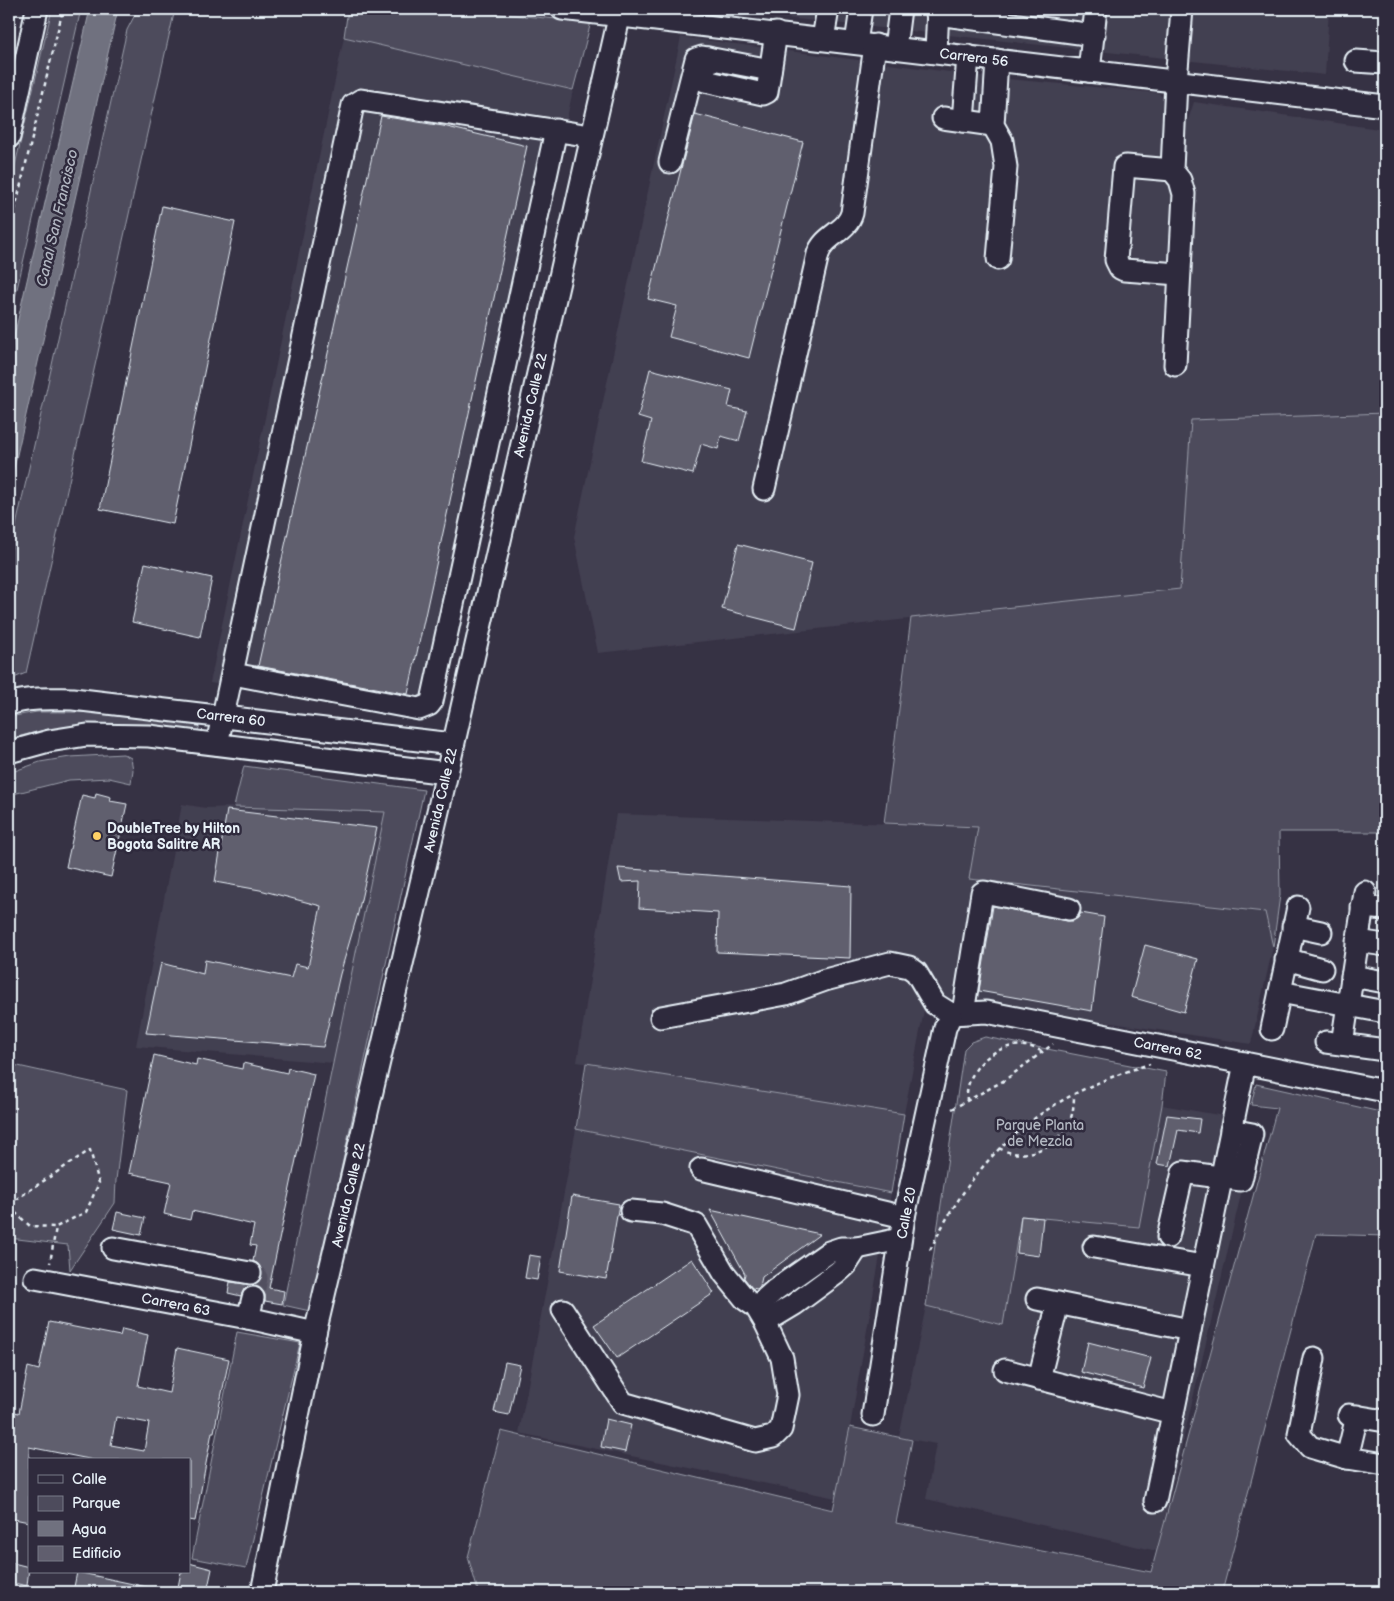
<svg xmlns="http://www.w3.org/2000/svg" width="1394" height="1601" viewBox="0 0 1394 1601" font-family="'Balsamiq Sans',sans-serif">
  <rect width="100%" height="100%" fill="#363244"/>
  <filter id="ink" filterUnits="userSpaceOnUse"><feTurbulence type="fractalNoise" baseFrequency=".02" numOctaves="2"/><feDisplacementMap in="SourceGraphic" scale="10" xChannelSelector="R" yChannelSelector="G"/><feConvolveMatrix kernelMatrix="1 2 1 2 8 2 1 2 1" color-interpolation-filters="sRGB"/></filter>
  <g filter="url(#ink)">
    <!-- built -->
    <g fill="#433f51">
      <polygon points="702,9 1329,9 1325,75"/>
      <polygon points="344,37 573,90 441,706 419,716 210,683"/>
      <polygon points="681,37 996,78 1159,93 1165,102 1164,118 1188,120 1194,102 1385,130 1385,413 1191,420 1181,589 598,653 574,537"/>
      <polygon points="182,804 206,808 234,807 385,812 333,1063 136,1046"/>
      <polygon points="616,814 978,827 969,879 1265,912 1273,947 1251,1044 927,995 904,1114 577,1062"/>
      <polygon points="1162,1105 1258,1122 1157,1551 926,1499 936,1444 899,1437 926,1306 1003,1325 1021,1216 1139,1227"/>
      <polygon points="576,1129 891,1193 850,1427 836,1498 519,1433"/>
    </g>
    <!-- green -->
    <g fill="#4d4b5c" stroke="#9a9eaa">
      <polygon points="52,9 81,9 9,324 9,185 11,182"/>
      <polygon points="138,9 175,9 26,673 9,680 9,557 127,30"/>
      <polygon points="348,9 445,9 591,22 573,90 344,37"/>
      <polygon points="1385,413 1385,832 1279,832 1280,895 1273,947 1265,912 969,879 978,827 884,823 911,618 1180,589 1191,420"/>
      <path d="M37,712C92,711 146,715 201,723L197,733L93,724L48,729L9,739V717Z"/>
      <polygon points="123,754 131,758 133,770 131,783 109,778 69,780 9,795 9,773 40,762 70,757"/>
      <polygon points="244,766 424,790 310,1311 283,1305 385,812 234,807"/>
      <polygon points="985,1037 1166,1072 1162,1105 1139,1227 1021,1216 1003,1325 926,1306 964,1049 971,1042"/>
      <polygon points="586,1063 904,1114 891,1193 576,1129"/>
      <polygon points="9,1064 127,1090 116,1180 115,1203 70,1270 68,1245 9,1238"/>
      <polygon points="1256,1084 1385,1113 1385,1236 1316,1234 1222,1592 479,1592 478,1591 468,1557 501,1431 833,1510 850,1427 912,1440 896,1523 1151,1572 1277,1108 1251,1105"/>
      <polygon points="237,1332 300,1343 246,1568 192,1558"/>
    </g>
    <!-- water -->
    <polygon fill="#70717f" stroke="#a0a4af" points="90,9 118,9 9,490 9,358"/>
    <!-- building -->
    <g fill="#605e6e" stroke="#e8f1f8" fill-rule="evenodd">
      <polygon points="695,114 803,142 749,358 669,337 677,306 648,299"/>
      <polygon points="381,116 443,126 527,146 408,694 258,666"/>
      <polygon points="162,206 235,222 173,524 100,509"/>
      <polygon points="650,369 732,390 728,407 747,411 739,441 721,436 718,449 701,444 693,474 641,461 651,421 638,417"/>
      <polygon points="738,544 812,563 796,628 722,609"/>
      <polygon points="145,563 212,578 200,637 132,622"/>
      <polygon points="96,793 111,797 110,801 127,804 111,877 66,867 82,795 95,798"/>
      <polygon points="227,810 377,828 358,913 340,974 323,1047 146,1033 161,963 203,974 205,960 291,978 295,964 308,967 321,906 260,890 215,882"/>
      <polygon points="618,868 851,886 850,958 717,952 718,913 639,908 640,881 621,882"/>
      <polygon points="993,906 1067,921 1073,921 1078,918 1081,913 1104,917 1092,1011 979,991"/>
      <polygon points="1145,945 1198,959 1184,1012 1131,997"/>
      <polygon points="154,1055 196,1065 197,1059 242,1069 243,1063 287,1073 288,1068 314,1074 269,1288 284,1291 282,1304 265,1301 265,1295 262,1289 256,1286 249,1286 244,1289 241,1296 228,1293 230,1282 254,1285 259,1281 262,1276 262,1268 258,1264 253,1261 256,1246 250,1245 254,1225 192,1211 190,1220 164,1214 171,1182 129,1173"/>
      <polygon points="1167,1115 1200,1119 1198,1133 1178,1130 1170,1166 1157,1164"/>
      <polygon points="572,1196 619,1204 606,1279 560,1271"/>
      <polygon points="710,1210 820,1234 762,1277 760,1286 757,1289 752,1288 744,1278 745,1274"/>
      <polygon points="117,1212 145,1218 141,1235 113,1229"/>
      <polygon points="1021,1216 1043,1218 1039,1256 1017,1253"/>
      <polygon points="529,1255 541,1257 537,1280 525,1278"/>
      <polygon points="692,1259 714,1293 617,1358 594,1325"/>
      <path d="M49,1322L120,1336L122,1329L148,1335L138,1386L169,1393L177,1348L229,1359L214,1432H212L195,1521L189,1520V1460H94L29,1447V1522L9,1518V1419L10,1411L19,1413L28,1367L39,1370ZM116,1417L149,1423L144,1451L111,1445Z"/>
      <polygon points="1088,1342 1151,1358 1143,1388 1081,1372"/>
      <polygon points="505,1362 520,1365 509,1415 494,1412"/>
      <polygon points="606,1419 631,1425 625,1452 601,1447"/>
      <polygon points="9,1562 29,1567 27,1586 9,1582"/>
      <polygon points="189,1563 212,1569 207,1592 177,1592 181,1572 189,1572"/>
      <polygon points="77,1572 147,1587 146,1592 73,1592"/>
    </g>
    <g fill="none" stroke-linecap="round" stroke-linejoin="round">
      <!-- minor-tunnel -->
      <polyline stroke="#514f5f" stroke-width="21" stroke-dasharray="21 11" stroke-linecap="butt" points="250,1273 255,1275 257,1278 253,1298"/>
      <defs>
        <g id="minor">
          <polyline points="562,9 1385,106"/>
          <polyline points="937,14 1094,35"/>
          <polyline points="823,39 828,9"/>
          <polyline points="856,43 861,9"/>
          <polyline points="895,48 900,9"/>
          <polyline points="936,52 938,9"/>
          <polyline points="708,58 703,78 705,81 763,94 767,92 776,33"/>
          <polyline points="997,60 993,125 1002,141 1006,167 998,259"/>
          <polyline points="1356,61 1385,63"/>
          <polyline points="1089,71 1096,9"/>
          <polyline points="943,118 993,125"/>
          <polyline points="963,121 968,56"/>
          <polyline points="9,137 37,9"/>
          <polyline points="670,162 696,59 702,57 770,70"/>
          <polyline points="1172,170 1126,166 1124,167 1116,260 1120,268 1124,270 1179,274"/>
          <polyline points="1175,365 1184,194 1180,180 1172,170 1176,81 1182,9"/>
          <path d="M764,489L818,254C824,235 847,232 852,213L875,45"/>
          <polyline points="233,674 419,709 429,705 432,701 556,130"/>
          <path d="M9,704C29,697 52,699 73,699L452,744"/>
          <polyline points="217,744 353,105 361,100 591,136"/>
          <polyline points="9,752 49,741 87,735 149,736 447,773"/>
          <polyline points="1362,907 1385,909"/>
          <polyline points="1293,926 1321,932"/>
          <polyline points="1357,941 1385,945"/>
          <polyline points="1286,959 1322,969"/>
          <polyline points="1352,976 1385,982"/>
          <polyline points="1280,992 1385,1012"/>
          <polyline points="963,1013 982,893 984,892 1069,909"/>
          <polyline points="951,1014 986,1012 1385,1091"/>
          <polyline points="661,1017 786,994 825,980 890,963 909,967 916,972 935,1004 951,1014"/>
          <polyline points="1272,1029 1298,907"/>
          <polyline points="1326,1042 1385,1050"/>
          <polyline points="1342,1044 1365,892"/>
          <polyline points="701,1169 904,1217"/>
          <polyline points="1168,1237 1183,1172 1241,1180 1252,1134 1231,1130"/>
          <polyline points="1094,1247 1203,1266"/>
          <polyline points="113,1248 250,1273"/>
          <polyline points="35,1278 248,1318 315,1333"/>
          <polyline points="1037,1299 1190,1330"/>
          <polyline points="756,1307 775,1290 829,1252 841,1248 857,1248 900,1239"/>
          <polyline points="563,1310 623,1403 755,1441 773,1437 781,1429 788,1395 782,1358 765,1322 756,1307 746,1300 724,1273 696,1225 662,1214 631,1211"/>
          <polyline points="248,1318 253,1298"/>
          <polyline points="765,1322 795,1304 837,1273 846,1265 857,1248"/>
          <polyline points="1314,1358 1299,1434 1310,1447 1347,1458 1357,1416"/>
          <polyline points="1005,1370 1173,1413"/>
          <polyline points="1039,1379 1058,1303"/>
          <polyline points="873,1415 904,1217 945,1028 951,1014"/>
          <polyline points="1349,1415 1385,1421"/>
          <polyline points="1347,1458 1385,1464"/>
          <polyline points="1155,1501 1245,1063"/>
          <polyline points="262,1592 315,1333 447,773 621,9"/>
        </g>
      </defs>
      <!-- minor casing -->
      <use href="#minor" stroke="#e8f1f8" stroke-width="25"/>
      <!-- path -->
      <g stroke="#e8f1f8" stroke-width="2.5" stroke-dasharray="4 4" stroke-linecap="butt">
        <polyline points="9,234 63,9"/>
        <path d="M967,1101C964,1070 995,1042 1025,1046C1032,1046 1038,1050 1044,1052"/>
        <polyline points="952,1109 1005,1080 1053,1044"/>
        <path d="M999,1148C1022,1162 1056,1148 1068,1125C1073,1115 1074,1105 1074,1094"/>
        <polyline points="9,1204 90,1150 99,1183 86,1212 56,1227 50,1263"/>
        <polyline points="9,1207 30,1226 56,1227"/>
        <path d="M930,1250C980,1149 1041,1097 1150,1064"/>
      </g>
      <!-- minor -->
      <use href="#minor" stroke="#2f2a3d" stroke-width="21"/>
    </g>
  </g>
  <!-- markers -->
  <circle fill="#ffd166" stroke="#2f2a3d" stroke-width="2" cx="97" cy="836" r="5"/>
  <g text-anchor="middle" stroke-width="5" stroke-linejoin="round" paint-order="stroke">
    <!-- street labels -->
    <g font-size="14" fill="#e8f1f8" stroke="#2f2a3d">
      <text transform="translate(974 57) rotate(7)" y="5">Carrera 56</text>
      <text transform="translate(530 405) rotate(-77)" y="5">Avenida Calle 22</text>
      <text transform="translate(231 717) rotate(7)" y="5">Carrera 60</text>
      <text transform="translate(440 800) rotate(-77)" y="5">Avenida Calle 22</text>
      <text transform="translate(1168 1048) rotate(11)" y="5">Carrera 62</text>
      <text transform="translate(348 1195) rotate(-77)" y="5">Avenida Calle 22</text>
      <text transform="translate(906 1213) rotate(-79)" y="5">Calle 20</text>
      <text transform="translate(176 1304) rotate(11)" y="5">Carrera 63</text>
    </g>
    <!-- poi labels -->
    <g font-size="14" font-weight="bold" fill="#e8f1f8" stroke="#2f2a3d" text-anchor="start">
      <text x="107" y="833">DoubleTree by Hilton<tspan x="107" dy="16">Bogota Salitre AR</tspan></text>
    </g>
    <!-- park labels -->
    <g font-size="14" fill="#b2b7c1" stroke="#2f2a3d">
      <text x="1040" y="1130">Parque Planta<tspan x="1040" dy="16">de Mezcla</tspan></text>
    </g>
    <!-- water labels -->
    <g font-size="15" font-style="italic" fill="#b2b7c2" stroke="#2f2a3d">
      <text transform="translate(57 218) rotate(-77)" y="5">Canal San Francisco</text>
    </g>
  </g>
  <!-- margin -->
  <rect width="1394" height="1601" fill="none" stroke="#2f2a3d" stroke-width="30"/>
  <rect x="15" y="15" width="1364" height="1571" fill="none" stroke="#e8f1f8" stroke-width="2" filter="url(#ink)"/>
  <!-- legend -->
  <rect x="28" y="1458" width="162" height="115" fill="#2f2a3d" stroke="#797a88"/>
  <rect x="38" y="1475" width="25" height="8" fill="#2f2a3d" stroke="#797a88"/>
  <text x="72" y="1484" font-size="15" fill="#e8f1f8">Calle</text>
  <rect x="38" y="1496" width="25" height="15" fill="#4d4b5c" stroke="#797a88"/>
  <text x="72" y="1508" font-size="15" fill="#e8f1f8">Parque</text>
  <rect x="38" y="1521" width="25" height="15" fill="#70717f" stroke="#797a88"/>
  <text x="72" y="1534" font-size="15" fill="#e8f1f8">Agua</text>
  <rect x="38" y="1546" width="25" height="15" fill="#605e6e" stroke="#797a88"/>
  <text x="72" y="1558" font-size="15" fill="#e8f1f8">Edificio</text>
</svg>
